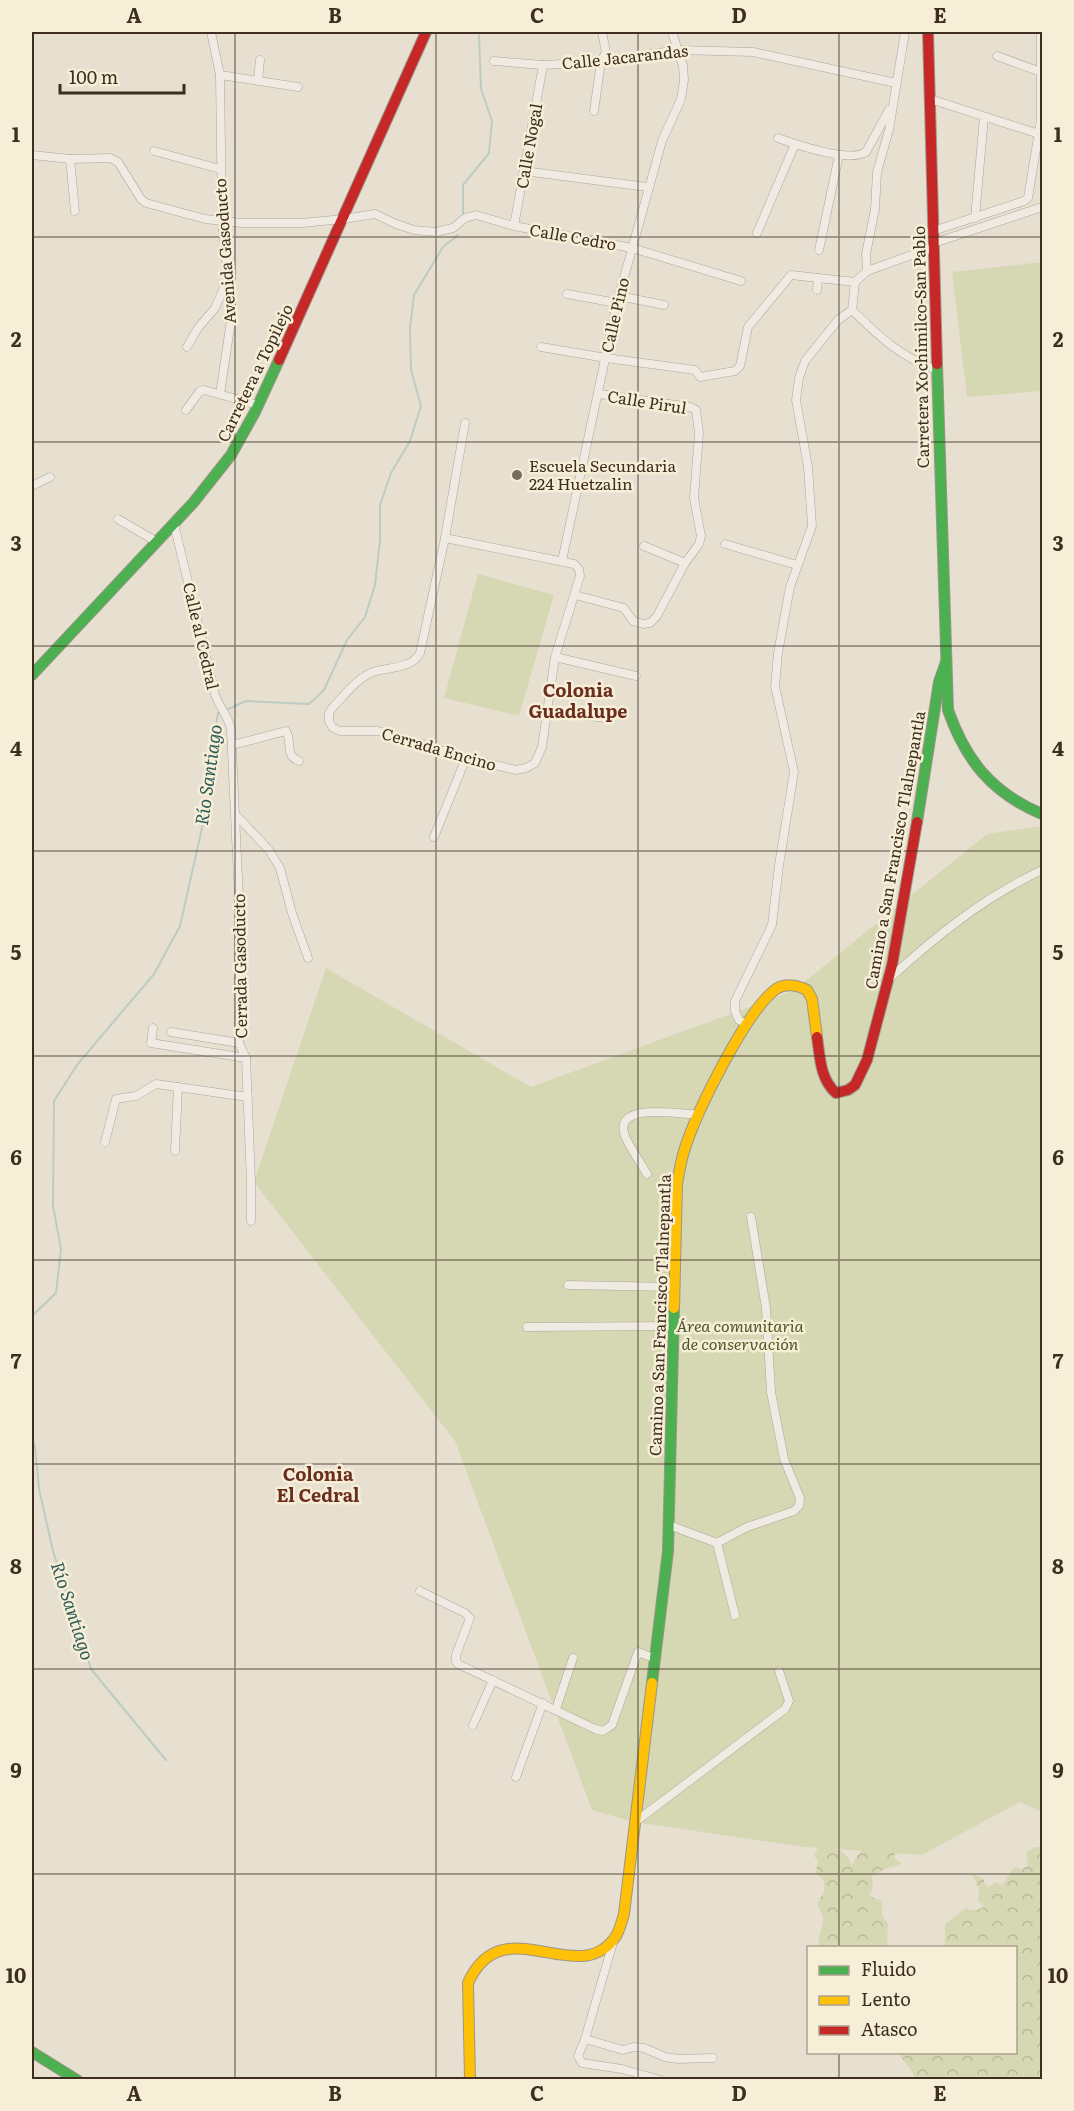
<svg xmlns="http://www.w3.org/2000/svg" width="1074" height="2111" viewBox="0 0 1074 2111" font-family="Literata,serif">
  <defs>
    <pattern id="forest-crowns" width="20" height="18" patternUnits="userSpaceOnUse" patternTransform="scale(1.5)"><rect width="20" height="18" fill="#d6d7b3"/><path d="M2 6a3 3 0 1 1 6 0M12 15a3 3 0 1 1 6 0" fill="none" stroke="#b9b99a"/></pattern>
  </defs>
  <rect width="100%" height="100%" fill="#e7e0d1"/>
  <!-- forest -->
  <g fill="url(#forest-crowns)">
    <path d="M893,1833L895,1859L902,1863C896,1868 891,1866 885,1869C880,1871 877,1874 872,1875L873,1888L869,1896L882,1901V1915L888,1924L887,1947H818C819,1928 829,1923 817,1904L824,1892V1881L816,1873L818,1860L814,1856L818,1847C833,1848 848,1849 851,1866C854,1862 855,1858 859,1854C867,1845 882,1839 893,1833Z"/>
    <path d="M1035,1847H1042V2079H915C912,2068 904,2063 899,2053L1016,2052V1948L945,1947V1924L966,1908C972,1912 978,1910 984,1907L978,1901L979,1888L973,1877L974,1874L984,1879V1883L988,1887L996,1882L1002,1885L1014,1867L1023,1869L1028,1865L1026,1853Z"/>
  </g>
  <!-- green -->
  <g fill="#d6d7b3">
    <polygon points="1042,262 1042,391 967,397 952,272"/>
    <polygon points="478,574 554,595 519,716 444,698"/>
    <polygon points="1042,826 1042,1812 1020,1802 922,1855 805,1847 634,1822 592,1810 455,1441 254,1182 326,968 531,1087 793,991 987,834"/>
  </g>
  <g fill="none" stroke-linecap="round" stroke-linejoin="round">
    <!-- stream -->
    <g stroke="#bcccc2" stroke-width="2">
      <polyline points="463,215 463,185 489,153 492,121 481,89 479,32"/>
      <polyline points="226,710 246,701 309,704 324,690 347,640 365,617 375,585 380,540 380,505 391,473 410,441 421,406 411,370 410,328 414,295 443,247 458,235"/>
      <polyline points="32,1316 56,1293 61,1249 53,1206 54,1101 77,1065 154,974 180,926 211,788 211,754 218,713 221,712"/>
      <polyline points="32,1438 35,1446 39,1489 53,1551 91,1669 166,1760"/>
    </g>
    <defs>
      <g id="street">
        <polyline points="211,32 220,75 222,222 232,314 220,394"/>
        <polyline points="997,56 1041,72"/>
        <polyline points="494,61 543,65 601,62 678,50 753,52 896,83"/>
        <polyline points="220,75 298,87"/>
        <polyline points="258,80 260,60"/>
        <polyline points="930,99 1039,134"/>
        <polyline points="594,111 601,62 606,52 602,32"/>
        <path d="M778,138C798,145 849,163 866,152L889,110"/>
        <polyline points="154,151 220,169"/>
        <polyline points="32,155 70,159 110,158 118,162 141,199 146,203 205,219 242,223 302,223 343,219 375,214 396,224 414,230 436,232 453,228 465,218 476,215 514,226 632,248 741,281"/>
        <polyline points="70,159 75,211"/>
        <polyline points="524,171 647,187"/>
        <polyline points="975,218 984,117"/>
        <polyline points="514,226 543,65"/>
        <polyline points="933,231 1024,201 1028,198 1041,119 1041,32"/>
        <polyline points="757,233 795,144"/>
        <polyline points="934,243 1042,207"/>
        <polyline points="819,250 839,155"/>
        <polyline points="867,271 866,254 875,209 877,172 889,130 905,32"/>
        <polyline points="817,290 818,278"/>
        <polyline points="567,294 617,303"/>
        <polyline points="619,296 664,305"/>
        <path d="M852,310C880,337 900,357 937,370"/>
        <polyline points="187,347 198,328 215,308 228,279"/>
        <polyline points="541,347 606,358 695,370 700,377 735,371 740,366 748,327 791,275 855,282 867,271 934,247"/>
        <polyline points="186,410 200,391 204,390 258,405"/>
        <path d="M465,423L445,538L420,653C412,669 388,667 373,672C357,678 344,696 333,707L329,713V721L332,727L340,731H378L466,758L516,770L526,768L535,763L542,747L555,657"/>
        <polyline points="32,486 50,477"/>
        <polyline points="118,519 157,542"/>
        <path d="M174,524L215,694C219,708 228,714 231,730L239,900V1043L246,1058L251,1182V1221"/>
        <polyline points="445,538 574,564 579,569 580,576 555,657 636,676"/>
        <polyline points="725,544 797,565"/>
        <polyline points="644,546 685,563"/>
        <polyline points="562,561 617,303 662,141 681,99 684,80 683,66 672,32"/>
        <polyline points="575,595 624,608 633,621 644,624 650,623 657,616 685,563 699,544 701,536 694,498 699,433 696,410 690,407 599,394"/>
        <polyline points="549,711 605,718"/>
        <path d="M232,745L286,731C293,743 284,755 299,761"/>
        <polyline points="235,814 269,850 280,868 292,913 308,958"/>
        <polyline points="434,837 466,758"/>
        <path d="M890,978C937,935 985,897 1042,870"/>
        <polyline points="747,1024 739,1020 735,1011 735,1001 772,925 779,865 794,772 775,686 778,653 790,587 812,526 808,467 796,400 799,378 805,361 838,320 852,310 855,282"/>
        <polyline points="153,1028 151,1043 246,1058"/>
        <polyline points="171,1032 239,1043"/>
        <polyline points="105,1142 116,1099 136,1096 156,1084 248,1097"/>
        <polyline points="175,1151 178,1087"/>
        <path d="M647,1174C641,1163 627,1144 624,1133C616,1102 682,1114 699,1115"/>
        <polyline points="568,1285 674,1287"/>
        <polyline points="527,1327 674,1326"/>
        <polyline points="669,1525 717,1543 747,1527 794,1511 799,1506 800,1498 784,1459 771,1392 766,1308 751,1217"/>
        <polyline points="717,1543 735,1615"/>
        <polyline points="420,1591 465,1613 470,1618 456,1655 456,1661 458,1664 595,1729 603,1731 612,1725 638,1652 656,1659"/>
        <polyline points="556,1709 573,1658"/>
        <polyline points="473,1725 493,1680"/>
        <polyline points="516,1777 543,1703"/>
        <polyline points="635,1822 785,1709 789,1701 779,1671"/>
        <polyline points="585,2039 614,1939"/>
        <polyline points="660,2080 622,2069 582,2063 578,2056 585,2039 623,2050 634,2047 644,2048 665,2057 678,2059 713,2058"/>
      </g>
      <g id="fast">
        <path d="M937,364L948,710C966,761 992,793 1042,814"/>
        <polyline points="32,675 193,503 231,455 255,412 279,360"/>
        <polyline points="917,822 939,682 946,662"/>
        <polyline points="652,1683 668,1551 674,1308"/>
        <polyline points="32,2052 77,2080"/>
      </g>
      <g id="slow">
        <path d="M674,1308L677,1184C679,1172 681,1160 685,1148C697,1111 746,1011 776,989C785,983 798,985 807,990L812,999L817,1037"/>
        <path d="M470,2080L468,1983C503,1905 579,1992 616,1936C620,1929 622,1921 624,1914L652,1683"/>
      </g>
      <g id="jam">
        <polyline points="928,32 937,364"/>
        <polyline points="279,360 426,32"/>
        <path d="M817,1037C820,1057 820,1079 836,1093L848,1090L855,1085L867,1060L892,965L917,822"/>
      </g>
    </defs>
    <!-- street casing -->
    <use href="#street" stroke="#ada599" stroke-width="9"/>
    <!-- fast casing -->
    <use href="#fast" stroke="#9c958a" stroke-width="12"/>
    <!-- slow casing -->
    <use href="#slow" stroke="#9c958a" stroke-width="12"/>
    <!-- jam casing -->
    <use href="#jam" stroke="#9c958a" stroke-width="12"/>
    <!-- street -->
    <use href="#street" stroke="#efebe3" stroke-width="8"/>
    <!-- fast -->
    <use href="#fast" stroke="#4caf50" stroke-width="10"/>
    <!-- slow -->
    <use href="#slow" stroke="#ffc107" stroke-width="10"/>
    <!-- jam -->
    <use href="#jam" stroke="#c62828" stroke-width="10"/>
  </g>
  <!-- grid -->
  <path fill="none" stroke="#3d2e20" stroke-width="1.5" stroke-opacity="0.55" d="M235,32V2080M436,32V2080M638,32V2080M839,32V1948M32,237H1042M32,442H1042M32,646H1042M32,851H1042M32,1056H1042M32,1260H1042M32,1464H1042M32,1669H1042M32,1874H1042M839,2052V2080"/>
  <!-- markers -->
  <circle fill="#786c5e" stroke="#f7eed8" stroke-width="2" cx="517" cy="475" r="6"/>
  <g text-anchor="middle" stroke-width="5" stroke-linejoin="round" paint-order="stroke">
    <!-- street labels -->
    <g font-size="16" fill="#3d2e20" stroke="#f7eed8">
      <text transform="translate(625 57) rotate(-6)" y="6">Calle Jacarandas</text>
      <text transform="translate(529 146) rotate(-80)" y="6">Calle Nogal</text>
      <text transform="translate(573 237) rotate(10)" y="6">Calle Cedro</text>
      <text transform="translate(225 251) rotate(-94)" y="6">Avenida Gasoducto</text>
      <text transform="translate(615 315) rotate(-77)" y="6">Calle Pino</text>
      <text transform="translate(921 347) rotate(-91)" y="6">Carretera Xochimilco-San Pablo</text>
      <text transform="translate(255 373) rotate(-64)" y="6">Carretera a Topilejo</text>
      <text transform="translate(647 402) rotate(9)" y="6">Calle Pirul</text>
      <text transform="translate(201 636) rotate(77)" y="6">Calle al Cedral</text>
      <text transform="translate(439 749) rotate(16)" y="6">Cerrada Encino</text>
      <text transform="translate(895 850) rotate(-80)" y="6">Camino a San Francisco Tlalnepantla</text>
      <text transform="translate(240 966) rotate(-91)" y="6">Cerrada Gasoducto</text>
      <text transform="translate(660 1315) rotate(-88)" y="6">Camino a San Francisco Tlalnepantla</text>
    </g>
    <!-- poi labels -->
    <g font-size="16" fill="#3d2e20" stroke="#f7eed8" text-anchor="start">
      <text x="529" y="472">Escuela Secundaria<tspan x="529" dy="18">224 Huetzalin</tspan></text>
    </g>
    <!-- park labels -->
    <g font-size="16" font-style="italic" fill="#4d5a26" stroke="#f7eed8">
      <text x="740" y="1332">Área comunitaria<tspan x="740" dy="18">de conservación</tspan></text>
    </g>
    <!-- neighbourhood labels -->
    <g font-size="18" font-weight="bold" fill="#6b2e1e" stroke="#f7eed8">
      <text x="578" y="697">Colonia<tspan x="578" dy="21">Guadalupe</tspan></text>
      <text x="318" y="1481">Colonia<tspan x="318" dy="21">El Cedral</tspan></text>
    </g>
    <!-- water labels -->
    <g font-size="18" font-style="italic" fill="#2f5d5a" stroke="#f7eed8">
      <text transform="translate(209 775) rotate(-82)" y="6">Río Santiago</text>
      <text transform="translate(72 1611) rotate(72)" y="6">Río Santiago</text>
    </g>
  </g>
  <!-- border -->
  <rect width="1074" height="2111" fill="none" stroke="#f7eed8" stroke-width="66"/>
  <!-- legend -->
  <rect x="807" y="1946" width="210" height="108" fill="#f7eed8" stroke="#ada18e" stroke-width="1.5"/>
  <rect x="819" y="1966" width="30" height="9" fill="#4caf50" stroke="#ada18e" stroke-width="1.5"/>
  <text x="861" y="1976" font-size="18" fill="#3d2e20">Fluido</text>
  <rect x="819" y="1996" width="30" height="9" fill="#ffc107" stroke="#ada18e" stroke-width="1.5"/>
  <text x="861" y="2006" font-size="18" fill="#3d2e20">Lento</text>
  <rect x="819" y="2026" width="30" height="9" fill="#c62828" stroke="#ada18e" stroke-width="1.5"/>
  <text x="861" y="2036" font-size="18" fill="#3d2e20">Atasco</text>
  <!-- scale -->
  <path d="M60 84v9h124v-9" fill="none" stroke="#3d2e20" stroke-width="3"/>
  <text x="69" y="84" font-size="18" fill="#3d2e20" stroke="#f7eed8" stroke-width="4.5" paint-order="stroke">100 m</text>
  <rect x="33" y="33" width="1008" height="2045" fill="none" stroke="#3d2e20" stroke-width="2"/>
  <g font-size="20" text-anchor="middle" font-weight="bold" fill="#3d2e20">
    <text x="134" y="23">A</text>
    <text x="335" y="23">B</text>
    <text x="537" y="23">C</text>
    <text x="739" y="23">D</text>
    <text x="940" y="23">E</text>
    <text x="16" y="142">1</text>
    <text x="1058" y="142">1</text>
    <text x="16" y="347">2</text>
    <text x="1058" y="347">2</text>
    <text x="16" y="551">3</text>
    <text x="1058" y="551">3</text>
    <text x="16" y="756">4</text>
    <text x="1058" y="756">4</text>
    <text x="16" y="960">5</text>
    <text x="1058" y="960">5</text>
    <text x="16" y="1165">6</text>
    <text x="1058" y="1165">6</text>
    <text x="16" y="1369">7</text>
    <text x="1058" y="1369">7</text>
    <text x="16" y="1574">8</text>
    <text x="1058" y="1574">8</text>
    <text x="16" y="1778">9</text>
    <text x="1058" y="1778">9</text>
    <text x="16" y="1983">10</text>
    <text x="1058" y="1983">10</text>
    <text x="134" y="2101">A</text>
    <text x="335" y="2101">B</text>
    <text x="537" y="2101">C</text>
    <text x="739" y="2101">D</text>
    <text x="940" y="2101">E</text>
  </g>
</svg>
